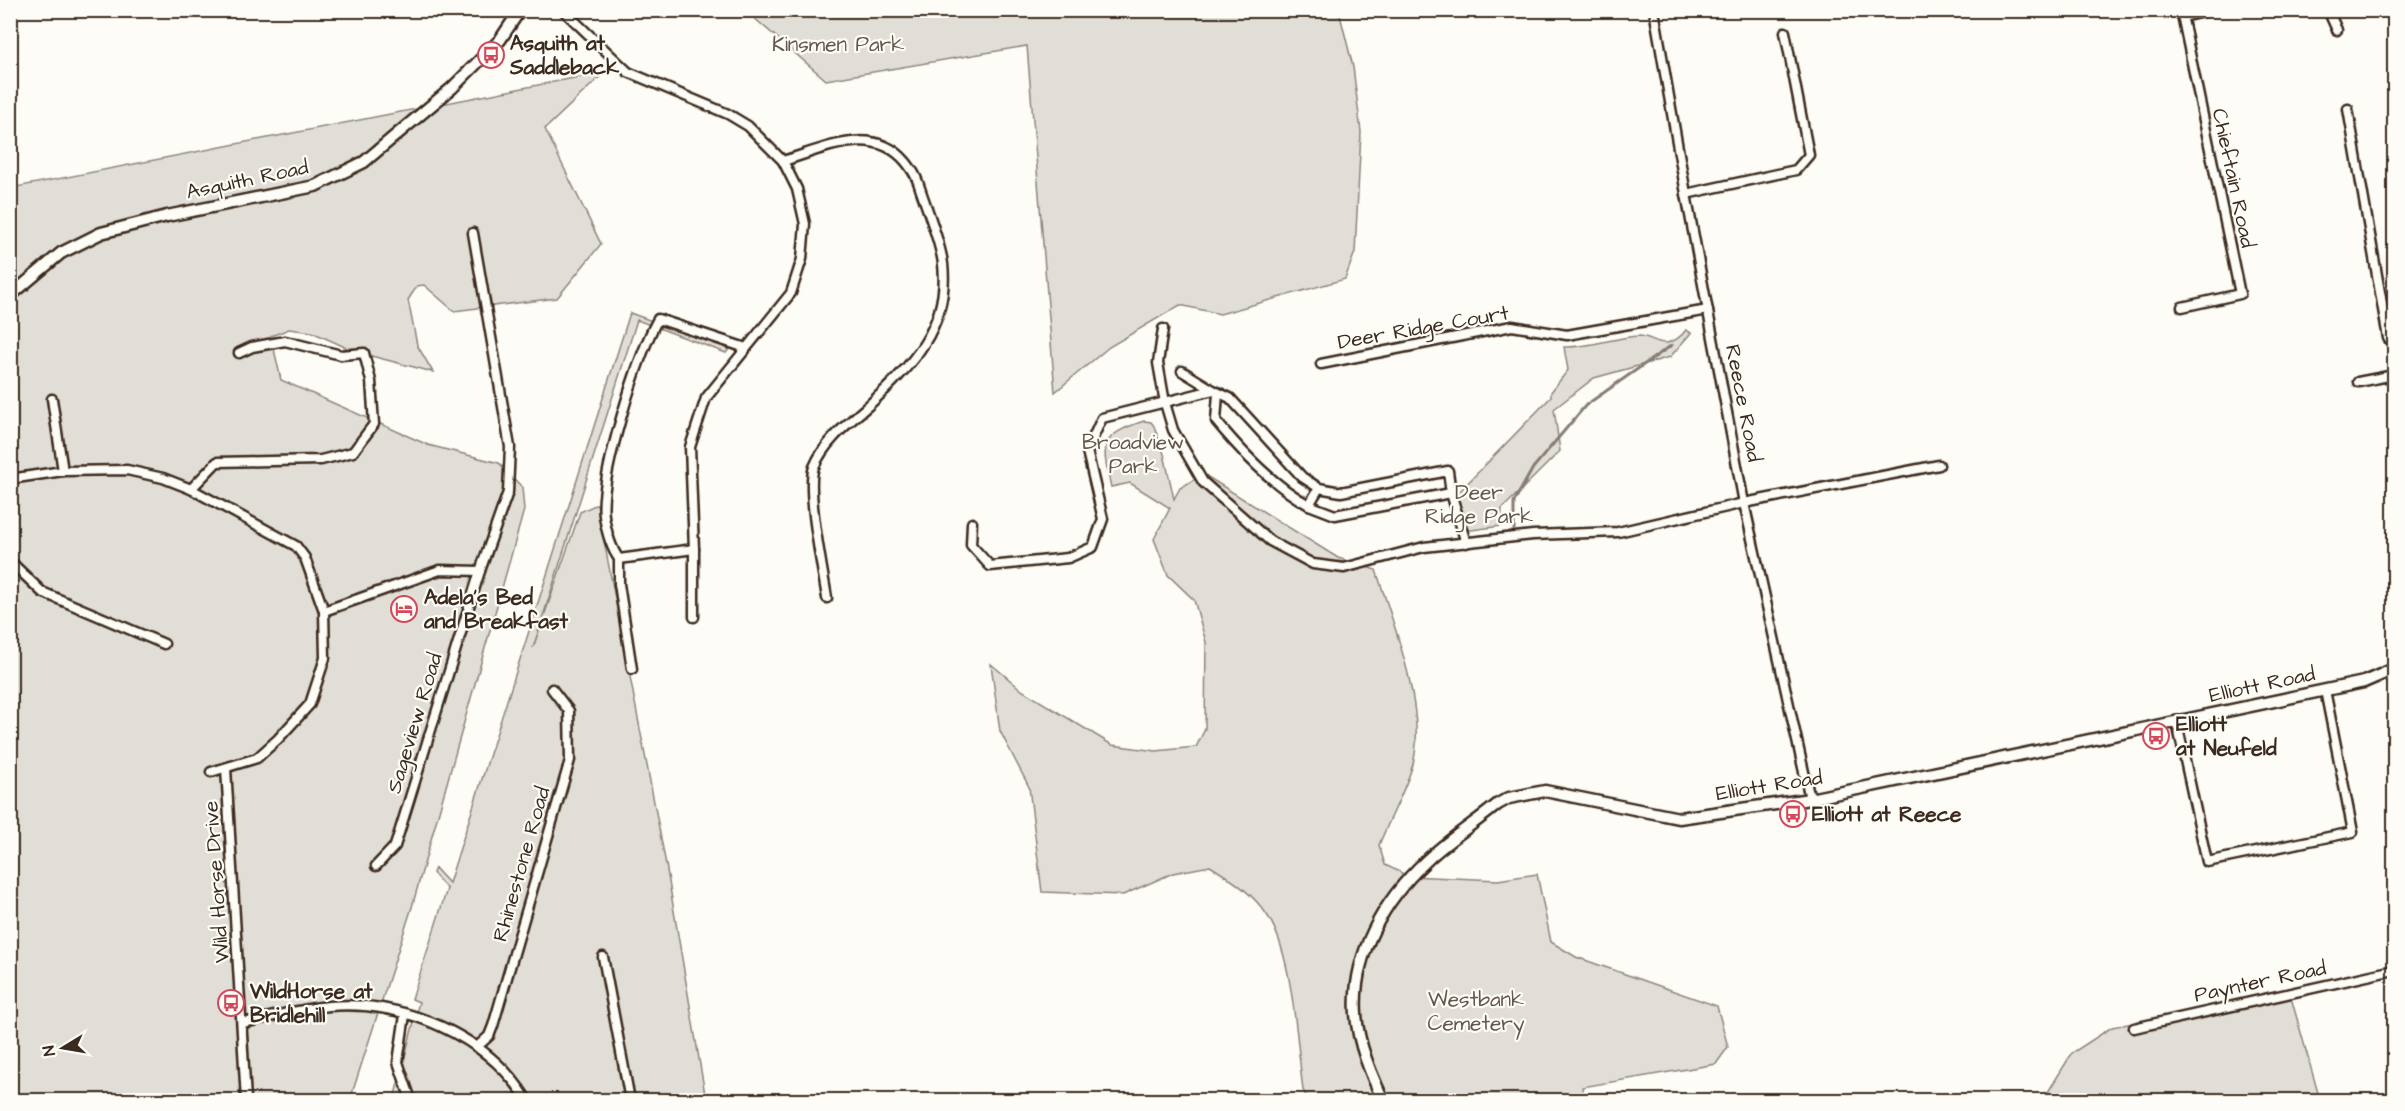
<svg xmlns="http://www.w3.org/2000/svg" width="2405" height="1111" viewBox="0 0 2405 1111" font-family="'Architects Daughter',sans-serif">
  <rect width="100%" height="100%" fill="#fdfcf7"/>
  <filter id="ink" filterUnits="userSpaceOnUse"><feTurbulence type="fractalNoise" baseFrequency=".0167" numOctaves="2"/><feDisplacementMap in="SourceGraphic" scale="12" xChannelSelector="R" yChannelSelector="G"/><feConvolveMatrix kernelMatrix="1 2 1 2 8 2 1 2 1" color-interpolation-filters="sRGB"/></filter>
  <g filter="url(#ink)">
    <!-- green -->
    <g fill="#e1ded7" stroke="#8e847a" stroke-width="1.5">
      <polygon points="746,11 1339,11 1353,67 1361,132 1355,252 1345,279 1220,314 1180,305 1109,347 1055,392 1027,46 826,80"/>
      <polygon points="605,72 545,129 601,244 557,298 454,311 424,285 417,286 408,300 417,345 433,372 356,352 312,332 289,329 271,336 281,380 428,445 499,463 522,487 524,510 412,907 350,1100 11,1100 11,188"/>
      <polygon points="630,313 729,349 726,353 637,320 533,648 580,512 597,504 667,870 706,1100 391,1100 394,1099 419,1002 412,999 447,889 433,873 435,868 449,883"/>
      <path d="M1686,330L1691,333L1670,357L1594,378L1554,409L1560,451L1502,509L1501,526L1457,532L1454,522L1457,494L1551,397V392L1568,370L1564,347C1590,348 1615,337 1639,336C1649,336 1657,344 1667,343C1676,341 1681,337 1686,330Z"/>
      <path d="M1144,421L1151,422L1154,426L1164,454L1174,499L1180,488L1203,474L1338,558L1376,570C1393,623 1427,709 1413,764C1406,789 1389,820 1379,845L1385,865L1408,876L1498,880L1537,874L1551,942L1576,957L1717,1006L1728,1047L1716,1064L1582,1087L1584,1100H1308L1303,1090C1297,1044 1293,957 1269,918C1255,895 1233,880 1210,866L1173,873L1123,895L1042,892L1029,787L1000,731L991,664L1023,691L1112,745L1156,751L1196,747L1205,729L1206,642L1194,600L1168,575L1154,539L1170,508L1130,483L1111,487C1101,444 1099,436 1144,421Z"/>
      <polygon points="2290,994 2320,1100 2043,1100 2072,1053 2112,1027"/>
    </g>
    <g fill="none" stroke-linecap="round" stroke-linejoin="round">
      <!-- stream -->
      <polyline stroke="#887d74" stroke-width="3" points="1514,529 1514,502 1533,468 1586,405 1672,345"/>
      <defs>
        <g id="minor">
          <polyline points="563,10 628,72 728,114 748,126 783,161 797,189 805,224 802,259 791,293 706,398 690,447 694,549 694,617"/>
          <polyline points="1654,10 1686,194 1744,503 1810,799"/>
          <polyline points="2181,10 2240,294 2182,307"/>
          <polyline points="2328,10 2337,30"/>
          <polyline points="2182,17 2212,10"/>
          <polyline points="2348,109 2388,338 2394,346"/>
          <path d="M783,161C824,149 873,123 906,162C912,170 916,175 919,185C926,207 941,243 943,264C950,327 911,366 868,406C848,423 824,442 814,467C806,490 823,571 827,598"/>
          <polyline points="1686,194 1796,170 1809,155 1785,32"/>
          <polyline points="1163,329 1158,363 1165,403 1173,430 1203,482 1270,541 1313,564 1344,568 1424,547 1533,535 1618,532 1744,503 1939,465"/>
          <polyline points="1321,364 1512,326 1567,335 1708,310"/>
          <polyline points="1182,371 1213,390"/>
          <polyline points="2358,382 2394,375"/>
          <path d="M1218,393L1216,421C1240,450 1275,487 1309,505L1319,488L1341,492L1448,471L1451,493L1466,543"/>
          <polyline points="52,399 63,471"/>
          <polyline points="10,479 63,471 127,470 163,478 191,489 296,546 305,558 324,611 325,658 310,704 278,739 257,758 211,772"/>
          <polyline points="191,489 217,462 321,460 353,452 374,424 371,381 364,353 341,355 285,341 252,347 239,353"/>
          <polyline points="1309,505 1335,515 1451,493"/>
          <polyline points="972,523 971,545 990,566 1068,558 1093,547 1103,519 1087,451 1102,418 1213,390 1230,398 1302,477 1319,488"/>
          <path d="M694,549L619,559C611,548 606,529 604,516C599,478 638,353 658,319L746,348"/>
          <polyline points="619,559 619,584 632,669"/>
          <polyline points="10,561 42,592 164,644"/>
          <polyline points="324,611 440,570 480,571"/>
          <polyline points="2177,723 2207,862 2353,832 2325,690"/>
          <polyline points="226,768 246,1100"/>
          <polyline points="376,866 395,846 480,571 508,492 510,447 473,233"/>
          <polyline points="603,957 630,1100"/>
          <polyline points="405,1015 398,1062 411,1100"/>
          <path d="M243,1023C271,1017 300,1009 329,1006C404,1000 488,1036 527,1100"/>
          <polyline points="2134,1028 2394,970"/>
          <polyline points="478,1046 489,1036 493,1026 570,760 569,711 552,689"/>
        </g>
        <g id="tertiary">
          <polyline points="10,296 61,253 101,233 167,216 315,186 364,162 452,88 500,40 520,10"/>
          <path d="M1383,1100C1371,1074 1358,1044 1356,1014C1352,955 1384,900 1426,861C1448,840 1475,823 1498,804L1509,798L1545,791L1679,818L1810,799L2364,682L2394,669"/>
        </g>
      </defs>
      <!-- minor casing -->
      <use href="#minor" stroke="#3b2a1e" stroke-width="13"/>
      <!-- tertiary casing -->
      <use href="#tertiary" stroke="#3b2a1e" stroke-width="15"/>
      <!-- minor -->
      <use href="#minor" stroke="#fdfcf7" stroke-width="8"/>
      <!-- tertiary -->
      <use href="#tertiary" stroke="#fdfcf7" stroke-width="10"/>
    </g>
  </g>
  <!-- icons -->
  <defs>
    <symbol id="bus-ring" viewBox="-11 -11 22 22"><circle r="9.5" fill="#fdfcf7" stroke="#d1495b" stroke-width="1.5"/><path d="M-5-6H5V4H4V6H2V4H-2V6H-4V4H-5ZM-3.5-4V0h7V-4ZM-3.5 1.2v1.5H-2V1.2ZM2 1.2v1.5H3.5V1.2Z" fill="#d1495b"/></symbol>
    <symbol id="hotel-ring" viewBox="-11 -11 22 22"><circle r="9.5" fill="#fdfcf7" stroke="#d1495b" stroke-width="1.5"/><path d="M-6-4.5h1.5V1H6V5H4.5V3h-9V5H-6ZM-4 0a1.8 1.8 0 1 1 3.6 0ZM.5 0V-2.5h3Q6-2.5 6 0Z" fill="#d1495b"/></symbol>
  </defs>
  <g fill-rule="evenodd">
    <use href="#bus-ring" x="476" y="40" width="30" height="30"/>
    <use href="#hotel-ring" x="389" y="594" width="30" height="30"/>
    <use href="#bus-ring" x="2141" y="721" width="30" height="30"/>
    <use href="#bus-ring" x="1778" y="799" width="30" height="30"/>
    <use href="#bus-ring" x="216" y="988" width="30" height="30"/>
  </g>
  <g text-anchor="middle" stroke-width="4.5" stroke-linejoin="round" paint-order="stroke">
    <!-- poi labels -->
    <g font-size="21" font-weight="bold" fill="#3b2a1e" stroke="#fdfcf7" text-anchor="start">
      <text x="510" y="50">Asquith at<tspan x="510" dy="24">Saddleback</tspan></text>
      <text x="424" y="604">Adela's Bed<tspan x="424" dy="24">and Breakfast</tspan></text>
      <text x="2176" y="731">Elliott<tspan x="2176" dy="24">at Neufeld</tspan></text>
      <text x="1812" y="821">Elliott at Reece</text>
      <text x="250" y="998">WildHorse at<tspan x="250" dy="24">Bridlehill</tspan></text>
    </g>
    <!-- park labels -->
    <g font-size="21" fill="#64574c" stroke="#fdfcf7">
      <text x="838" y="51">Kinsmen Park</text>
      <text x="1133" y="449">Broadview<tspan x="1133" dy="24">Park</tspan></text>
      <text x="1479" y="499">Deer<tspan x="1479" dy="24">Ridge Park</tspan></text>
      <text x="1476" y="1006">Westbank<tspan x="1476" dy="24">Cemetery</tspan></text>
    </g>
    <!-- street labels -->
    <g font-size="21" fill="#3b2a1e" stroke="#fdfcf7">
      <text transform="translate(2234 178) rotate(78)" y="7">Chieftain Road</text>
      <text transform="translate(247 179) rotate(-12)" y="7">Asquith Road</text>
      <text transform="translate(1423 327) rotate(-10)" y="7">Deer Ridge Court</text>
      <text transform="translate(1744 403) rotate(79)" y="7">Reece Road</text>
      <text transform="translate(2262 684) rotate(-12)" y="7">Elliott Road</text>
      <text transform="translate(414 723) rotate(-73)" y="7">Sageview Road</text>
      <text transform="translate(1769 785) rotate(-9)" y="7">Elliott Road</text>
      <text transform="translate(521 864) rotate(-74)" y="7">Rhinestone Road</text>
      <text transform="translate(216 882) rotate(-94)" y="7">Wild Horse Drive</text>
      <text transform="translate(2260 981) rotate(-12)" y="7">Paynter Road</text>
    </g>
  </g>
  <!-- margin -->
  <rect width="2405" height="1111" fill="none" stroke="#fdfcf7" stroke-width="36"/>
  <rect x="18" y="18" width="2369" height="1075" fill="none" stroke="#3b2a1e" stroke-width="2" filter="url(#ink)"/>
  <!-- north arrow -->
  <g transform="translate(63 1048) rotate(259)" stroke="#fdfcf7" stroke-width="4.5" paint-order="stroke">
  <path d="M0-4.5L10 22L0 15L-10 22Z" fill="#3b2a1e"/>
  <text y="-9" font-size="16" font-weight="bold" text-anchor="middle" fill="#3b2a1e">N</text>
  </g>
</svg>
